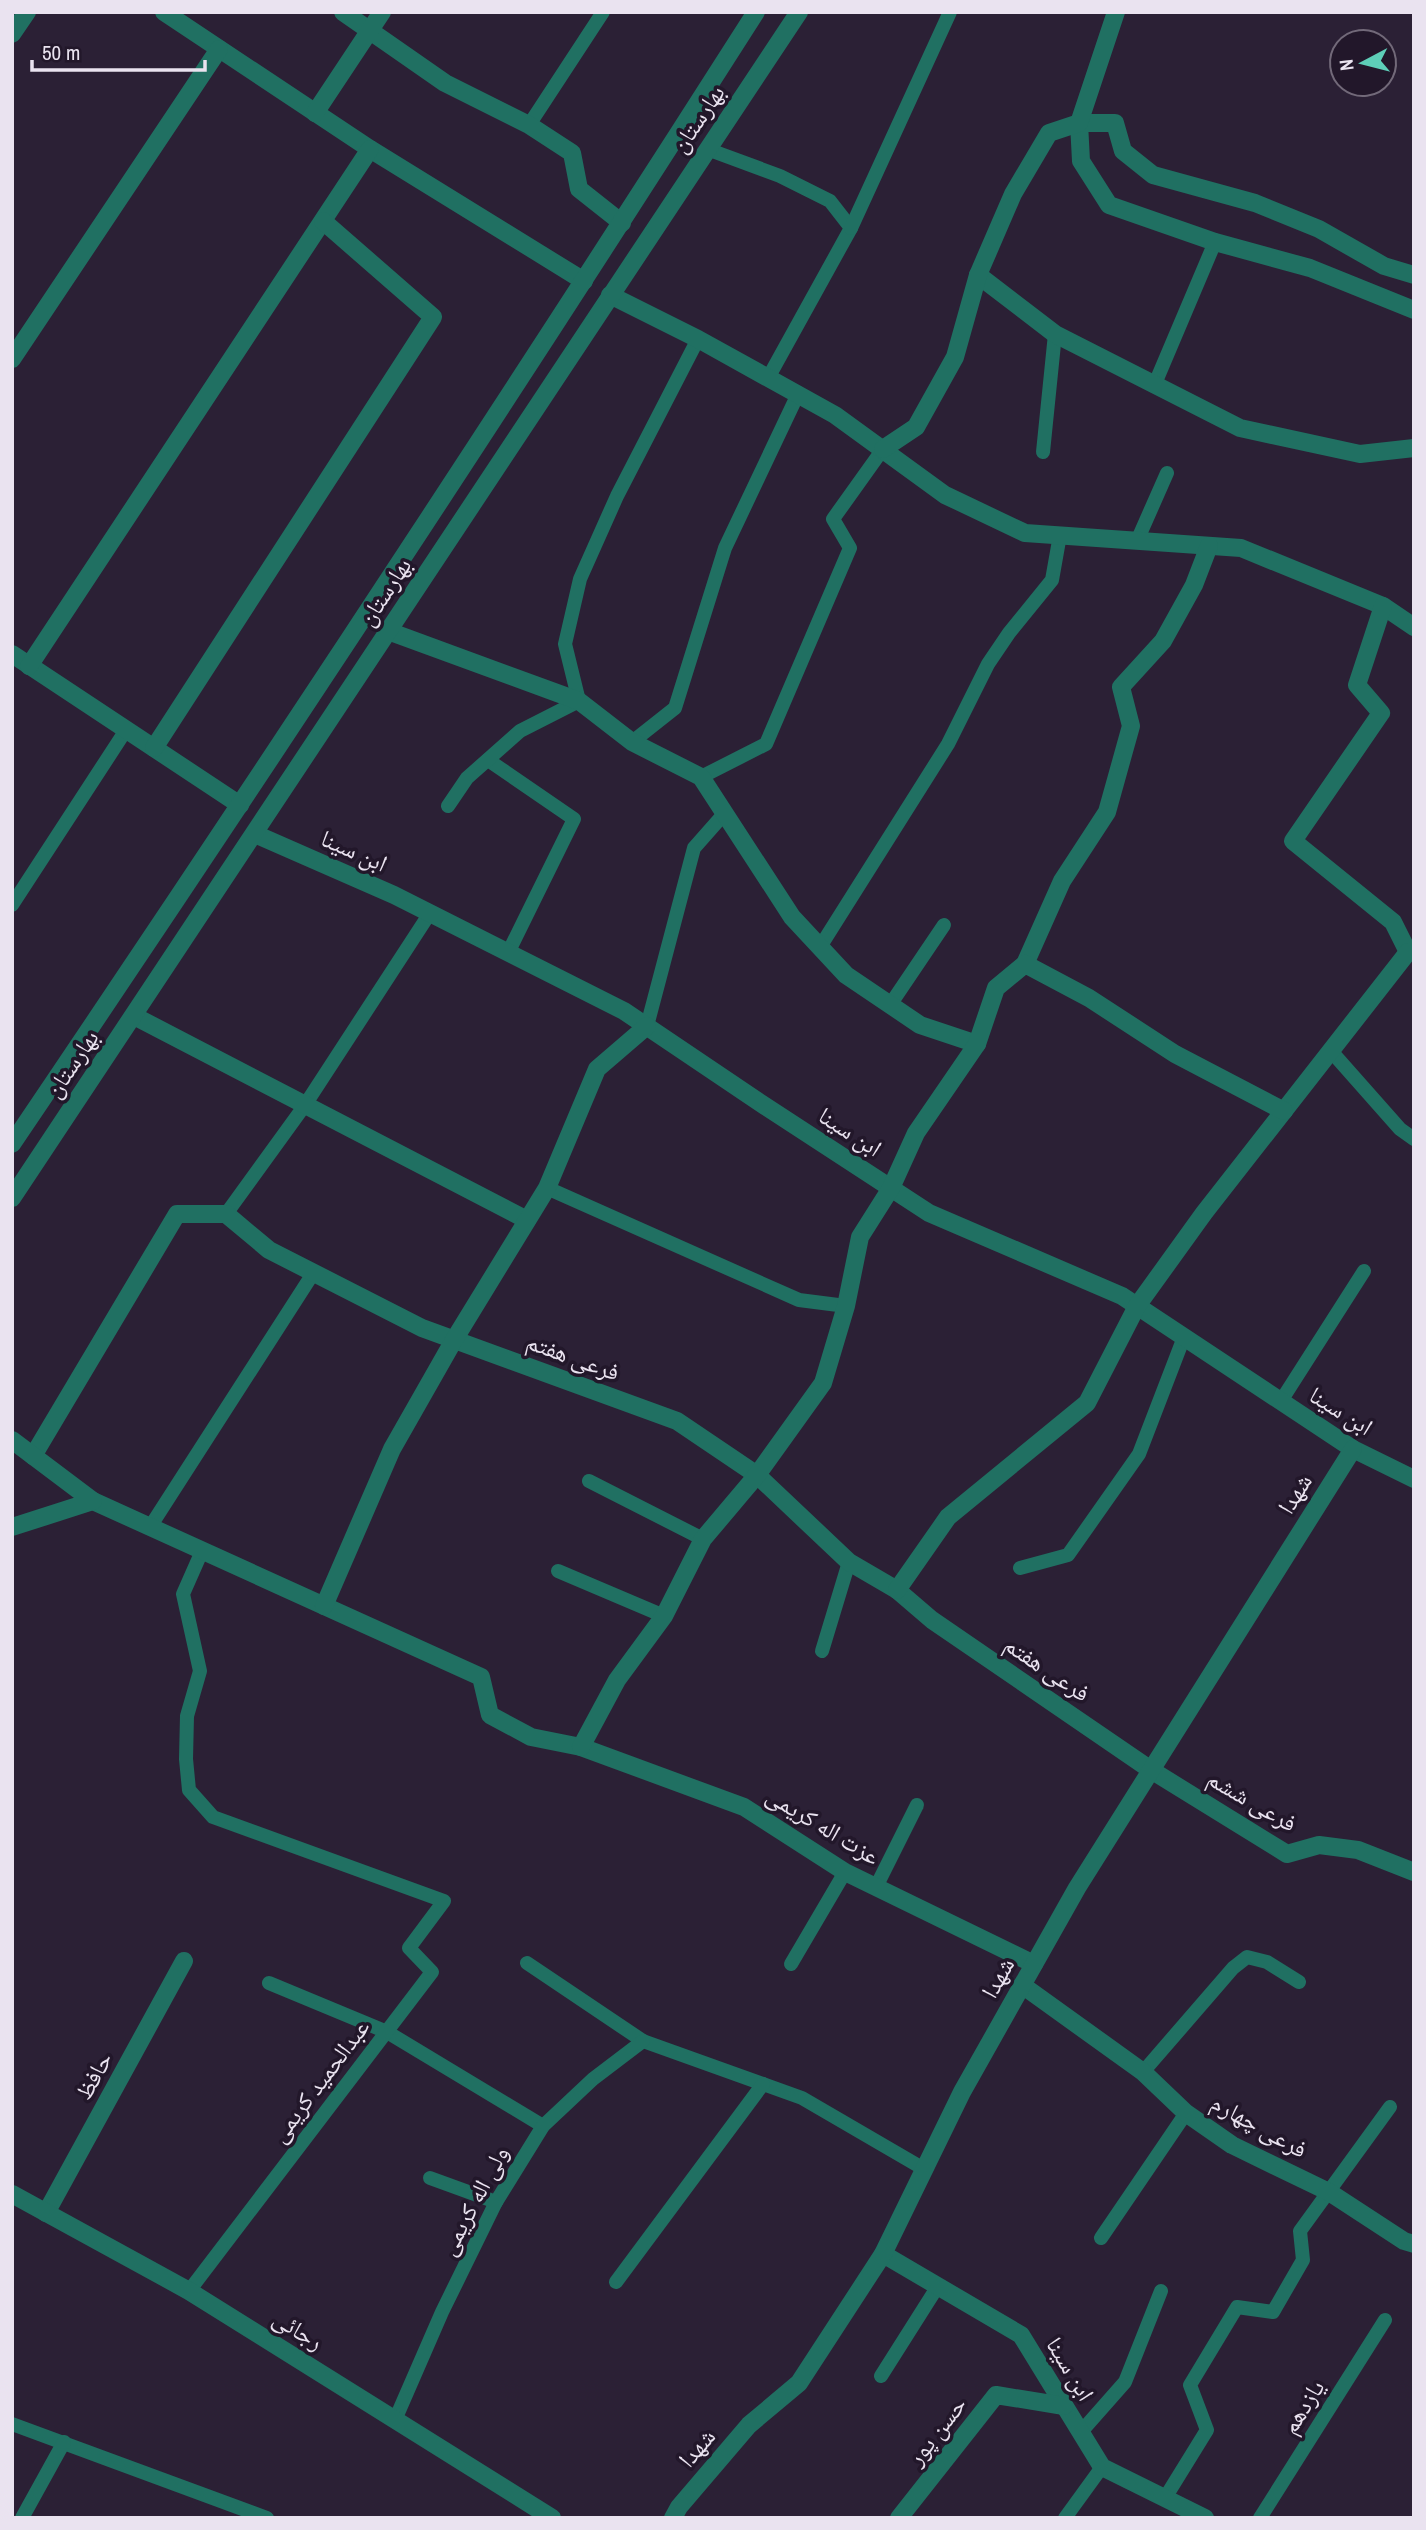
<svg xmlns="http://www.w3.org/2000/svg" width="1426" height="2530" viewBox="0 0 1426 2530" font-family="'Archivo Narrow','Noto Naskh Arabic',sans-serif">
  <rect width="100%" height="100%" fill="#2b2035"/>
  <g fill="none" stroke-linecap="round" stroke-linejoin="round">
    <!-- service -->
    <g stroke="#207062" stroke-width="14">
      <polyline points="529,125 603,12"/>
      <polyline points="707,149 780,176 830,201 851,228 768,378"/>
      <polyline points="851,228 950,12"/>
      <polyline points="1154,386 1215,242"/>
      <polyline points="1043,452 1055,334"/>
      <polyline points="1137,541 1167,473"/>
      <polyline points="632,742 675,708 725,548 798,394"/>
      <polyline points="488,760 574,819 508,953"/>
      <polyline points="701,777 766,744 850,548 833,519 883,449"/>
      <polyline points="448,806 467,778 520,731 579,701 565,644 580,579 617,496 698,339"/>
      <polyline points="12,905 126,730"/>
      <polyline points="820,947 948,744 988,664 1009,633 1052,580 1060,535"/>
      <polyline points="890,1005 944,925"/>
      <polyline points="647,1026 694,848 724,814"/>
      <polyline points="1331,1051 1400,1129 1414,1139"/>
      <polyline points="547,1188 799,1300 846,1306"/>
      <polyline points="226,1214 305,1105 430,913"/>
      <polyline points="1281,1401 1364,1271"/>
      <polyline points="589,1481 703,1539"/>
      <polyline points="150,1527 314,1272"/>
      <polyline points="1020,1568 1068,1555 1139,1454 1184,1337"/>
      <polyline points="558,1571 664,1616"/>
      <polyline points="822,1651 849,1562"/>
      <polyline points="876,1887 917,1805"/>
      <polyline points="527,1963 643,2041 802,2098 924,2169"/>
      <polyline points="791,1964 845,1872"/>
      <polyline points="269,1983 387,2032 543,2126"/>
      <polyline points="1143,2072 1233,1968 1247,1957 1267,1962 1299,1982"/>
      <polyline points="430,2178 496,2202"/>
      <polyline points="1101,2238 1186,2113"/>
      <polyline points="616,2282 763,2084"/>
      <polyline points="189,2291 432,1972 409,1948 444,1901 213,1817 189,1790 186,1759 187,1716 200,1671 183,1594 202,1551"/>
      <polyline points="881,2376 938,2286"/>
      <polyline points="395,2420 442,2312 496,2202 543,2126 593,2079 643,2041"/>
      <polyline points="12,2424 267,2518"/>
      <polyline points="1080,2433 1125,2382 1161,2291"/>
      <polyline points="1165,2498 1207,2430 1190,2385 1237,2307 1273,2312 1303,2260 1300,2231 1390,2107"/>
      <polyline points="22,2518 64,2442"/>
      <polyline points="1065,2518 1102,2467"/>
      <polyline points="1260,2518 1385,2320"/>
    </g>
    <!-- minor -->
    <g stroke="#207062" stroke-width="18">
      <polyline points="164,12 370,149 584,281"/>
      <polyline points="343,12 445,83 529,125 572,153 579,189 622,223"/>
      <polyline points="12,34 27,12"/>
      <polyline points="315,113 382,12"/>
      <polyline points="978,275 1055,334 1240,428 1360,454 1414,448"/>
      <polyline points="1414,275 1384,266 1319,229 1255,203 1153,175 1123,151 1115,123 1079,123 1081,161 1109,205 1215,242 1310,268 1414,310"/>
      <polyline points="610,295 698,339 835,415 945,495 1025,533 1241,548 1383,606 1414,627"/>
      <polyline points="12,359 219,49"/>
      <polyline points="883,449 916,427 955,357 978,275 1013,194 1049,133 1079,123 1116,12"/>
      <polyline points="1383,606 1357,685 1381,713 1293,841 1393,922 1408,952"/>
      <polyline points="388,631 579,701 632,742 701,777 792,917 846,975 920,1025 977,1044"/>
      <polyline points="12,654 240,805"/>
      <polyline points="29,666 370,149"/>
      <polyline points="154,748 433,317 323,221"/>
      <polyline points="255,834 394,895 624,1011 765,1106 929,1213 1122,1296 1353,1449 1414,1479"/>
      <polyline points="1025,964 1062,881 1107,812 1131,726 1121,687 1163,641 1194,585 1209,546"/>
      <polyline points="134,1016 527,1220"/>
      <polyline points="33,1456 177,1214 226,1214 269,1250 422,1328 677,1421 757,1475 849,1562 897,1590 932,1620 1151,1770 1287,1854 1319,1845 1358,1850 1414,1872"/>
      <polyline points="93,1501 481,1677 490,1715 531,1737 581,1747 744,1807 845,1872 1034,1964"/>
      <polyline points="897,1590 948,1517 1087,1403 1137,1306 1204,1213 1408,952 1414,952"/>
      <polyline points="324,1606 392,1449 454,1340 547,1188 597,1069 647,1026"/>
      <polyline points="581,1747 617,1680 664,1616 703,1539 757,1475 823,1383 846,1306 860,1237 891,1188 916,1133 977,1044 996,988 1025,964 1089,998 1175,1054 1284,1111"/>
      <polyline points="1022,1985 1143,2072 1186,2113 1232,2145 1329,2192 1404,2241 1414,2244"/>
      <polyline points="46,2213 184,1961"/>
      <polyline points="883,2254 1021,2335 1102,2467 1205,2518"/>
      <polyline points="673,2518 679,2507 749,2425 799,2383 883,2254 962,2092 1077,1888 1353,1449"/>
      <polyline points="899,2518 996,2395 1064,2406"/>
    </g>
    <!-- tertiary -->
    <g stroke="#207062" stroke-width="18">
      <path d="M12,1144C265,770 513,393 756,12"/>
      <polyline points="12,1198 799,12"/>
      <polyline points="12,1440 93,1501 12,1527"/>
      <polyline points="12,2194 189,2291 552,2518"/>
    </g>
  </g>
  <g text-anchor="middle" stroke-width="7" stroke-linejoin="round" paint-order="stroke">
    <!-- street labels -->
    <g font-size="24" fill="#eae3f0" stroke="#22172a">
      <text transform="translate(698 119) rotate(-56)" y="8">بهارستان</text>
      <text transform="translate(385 592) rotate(-57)" y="8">بهارستان</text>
      <text transform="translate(354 851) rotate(24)" y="8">ابن سینا</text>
      <text transform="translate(72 1064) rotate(-56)" y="8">بهارستان</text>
      <text transform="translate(850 1132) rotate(33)" y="8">ابن سینا</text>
      <text transform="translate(573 1357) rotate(20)" y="8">فرعی هفتم</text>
      <text transform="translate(1341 1411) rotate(32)" y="8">ابن سینا</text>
      <text transform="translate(1295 1494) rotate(-58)" y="8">شهدا</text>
      <text transform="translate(1047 1669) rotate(34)" y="8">فرعی هفتم</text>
      <text transform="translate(1252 1801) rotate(30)" y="8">فرعی ششم</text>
      <text transform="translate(823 1826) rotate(31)" y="8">عزت اله کریمی</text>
      <text transform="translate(998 1978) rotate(-61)" y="8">شهدا</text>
      <text transform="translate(94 2076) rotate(-61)" y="8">حافظ</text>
      <text transform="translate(320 2081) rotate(-53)" y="8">عبدالحمید کریمی</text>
      <text transform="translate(1259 2126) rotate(29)" y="8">فرعی چهارم</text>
      <text transform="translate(474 2201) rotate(-62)" y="8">ولی اله کریمی</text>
      <text transform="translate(298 2330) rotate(32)" y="8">رجائی</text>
      <text transform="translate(1070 2369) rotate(59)" y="8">ابن سینا</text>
      <text transform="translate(1303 2407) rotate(-58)" y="8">یازدهم</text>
      <text transform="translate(937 2431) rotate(-52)" y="8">حسن پور</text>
      <text transform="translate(697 2448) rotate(-50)" y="8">شهدا</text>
    </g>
  </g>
  <!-- border -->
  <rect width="1426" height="2530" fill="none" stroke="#eae3f0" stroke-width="28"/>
  <!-- north arrow -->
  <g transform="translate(1363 63) rotate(263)"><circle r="33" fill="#22172a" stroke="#726979" stroke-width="2"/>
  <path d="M0-5L12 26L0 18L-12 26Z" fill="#5eceb8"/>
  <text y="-10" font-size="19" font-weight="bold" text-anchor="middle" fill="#eae3f0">N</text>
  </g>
  <!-- scale -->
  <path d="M32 60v10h173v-10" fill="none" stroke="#eae3f0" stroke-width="3.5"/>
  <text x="42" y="60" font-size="21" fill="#eae3f0" stroke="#22172a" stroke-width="5" paint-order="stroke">50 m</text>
</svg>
